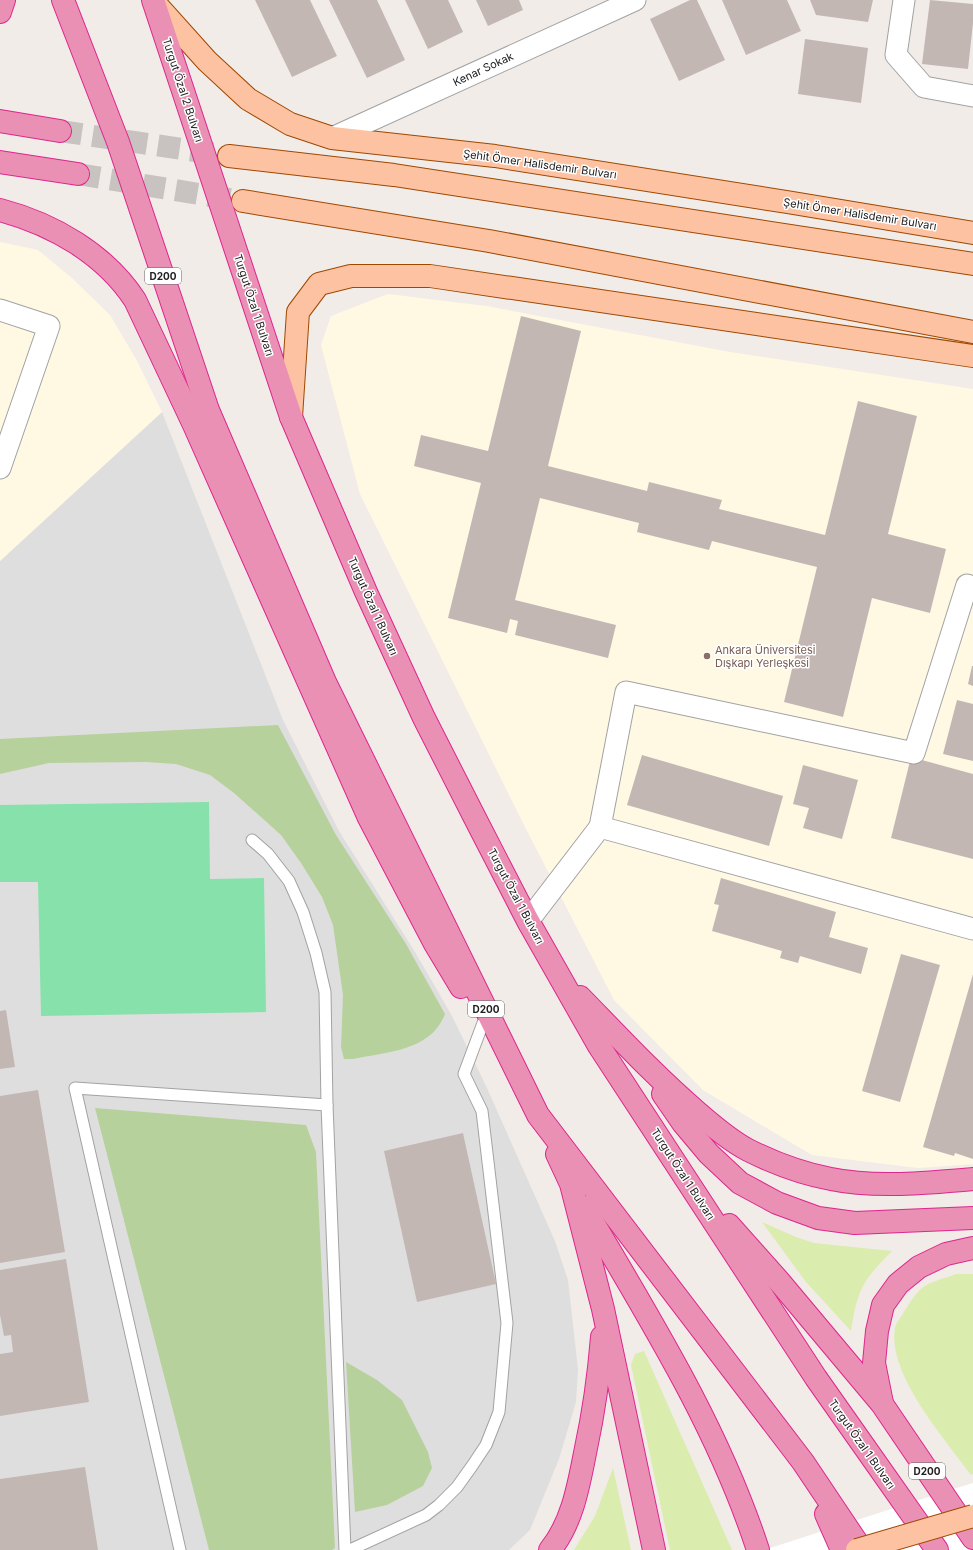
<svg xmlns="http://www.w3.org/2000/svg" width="973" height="1550" viewBox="0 0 973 1550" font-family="Inter,sans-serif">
  <rect width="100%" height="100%" fill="#f2ece8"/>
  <!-- residential -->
  <polygon fill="#dfdede" points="162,412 283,720 339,831 415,952 451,1014 487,1088 555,1241 568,1280 578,1369 576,1402 559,1459 530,1530 509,1550 0,1550 0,561"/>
  <!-- education -->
  <g fill="#fff9e4">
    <polygon points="0,242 38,250 73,279 110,315 136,359 162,412 0,561"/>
    <polygon points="388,294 486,306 730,352 973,389 973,1164 918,1168 812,1155 703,1090 614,1000 521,819 360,494 321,345 331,316"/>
  </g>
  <!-- grass -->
  <g fill="#daecae">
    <path d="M762,1222L796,1237L814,1243L892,1251C880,1263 867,1276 860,1292C855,1305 853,1318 851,1331L806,1282Z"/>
    <path d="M956,1274H973V1474L971,1475C945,1439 887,1374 895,1328C896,1323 901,1317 904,1312C908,1305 915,1294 922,1288C931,1281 946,1278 956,1274Z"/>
    <polygon points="644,1351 732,1550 670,1550 631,1365 635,1354"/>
    <polygon points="613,1468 631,1550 574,1550 595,1516"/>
  </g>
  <!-- forest -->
  <g fill="#b7d19c">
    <path d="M278,725L336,835L406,944L445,1014C431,1051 387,1052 353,1059H344L341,1047L343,995L333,925L322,897L301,863L281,835L234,793L210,775L176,764L146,762L49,763L0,774V739Z"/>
    <polygon points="95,1108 306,1125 316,1152 335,1548 332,1550 209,1550"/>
    <polygon points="346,1362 377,1380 402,1400 428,1452 432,1468 423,1486 387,1505 355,1512"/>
  </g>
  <!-- pitch -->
  <polygon fill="#86e1aa" points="209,802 210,879 264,878 266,1012 41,1016 38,882 0,882 0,805"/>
  <!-- pier -->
  <polygon fill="#fff" points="973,1483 973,1550 764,1550 950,1490"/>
  <!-- building -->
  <g fill="#c3b7b4">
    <polygon points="255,0 310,0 337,56 292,77"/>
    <polygon points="329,0 377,0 405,60 367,78"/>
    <polygon points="405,0 448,0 463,32 428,49"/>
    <polygon points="476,0 519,0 523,10 488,26"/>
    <polygon points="690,0 697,0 725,60 679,81 650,19"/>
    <polygon points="722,0 787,0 801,31 746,55"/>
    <polygon points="810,0 873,0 868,22 816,15"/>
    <polygon points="930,0 973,4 973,23 968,69 922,64"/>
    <polygon points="805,39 868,48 861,103 798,94"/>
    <polygon points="521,316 581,331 548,466 647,491 649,482 722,500 719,509 825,535 858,401 917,416 888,534 946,549 930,613 872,598 843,717 784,702 817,567 712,541 709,550 637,532 639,523 540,498 515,600 616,625 608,658 515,635 518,621 510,619 507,633 448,618 481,483 414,466 421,435 488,451"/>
    <polygon points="972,666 973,666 973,686 968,684"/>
    <polygon points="957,700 973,704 973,761 943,754"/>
    <polygon points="642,755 783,796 769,846 627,805"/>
    <polygon points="911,757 973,774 973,859 891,838"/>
    <polygon points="803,765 858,780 842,839 803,828 809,808 793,804"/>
    <polygon points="721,878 836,912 829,937 868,948 861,974 800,956 798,963 780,958 782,951 712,931 719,905 714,904"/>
    <polygon points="901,954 940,965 900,1102 862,1091"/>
    <polygon points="973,974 973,1159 955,1153 954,1156 923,1147"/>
    <polygon points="6,1010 15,1067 0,1069 0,1011"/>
    <polygon points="38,1090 65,1252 0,1263 0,1096"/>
    <polygon points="463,1133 496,1284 417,1302 384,1151"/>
    <polygon points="66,1259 89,1402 0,1416 0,1354 13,1352 11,1335 4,1336 0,1315 0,1270"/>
    <polygon points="85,1467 98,1550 0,1550 0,1479"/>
  </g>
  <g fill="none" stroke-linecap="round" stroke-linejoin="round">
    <!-- highway-tunnel -->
    <g stroke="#c8c3c0" stroke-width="22" stroke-dasharray="22 11" stroke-linecap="butt">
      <polyline points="60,131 229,156"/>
      <polyline points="78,174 235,200"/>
    </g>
    <defs>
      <g id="lane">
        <polyline points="252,840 268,854 289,881 303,912 316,953 325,992 327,1105 345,1550"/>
        <polyline points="180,1550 75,1088 327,1105"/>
        <polyline points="350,1550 426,1515 439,1505 457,1487 472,1466 486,1445 499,1412 507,1323 482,1111 464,1074 483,1023"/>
      </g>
      <g id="street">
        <polyline points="904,0 896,55 924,87 973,96"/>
        <polyline points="332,138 635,0"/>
        <polyline points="0,310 49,326 0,468"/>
        <polyline points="600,827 973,929"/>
        <polyline points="528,921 600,827 626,692 914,753 967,585 973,587"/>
      </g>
      <g id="primary">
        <polyline points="154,2 207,61 248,99 290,124 332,138 495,156 787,202 973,233"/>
        <polyline points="229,156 394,175 973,264"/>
        <polyline points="243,201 489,241 973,332"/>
        <polyline points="291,417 298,312 319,284 351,276 430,276 973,356"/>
      </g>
      <g id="highway">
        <polyline points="63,0 118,142 208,410 325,682 538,1115 803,1462 862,1550"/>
        <polyline points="153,0 291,417 366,592 424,718 478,824 528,921 599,1046 816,1378 937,1550"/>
        <polyline points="0,12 4,0"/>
        <polyline points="0,121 60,131"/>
        <polyline points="0,162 78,174"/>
        <path d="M0,210C53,224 105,254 135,300L194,425L369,818L434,942L461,987"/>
        <path d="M580,997C618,1036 655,1076 697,1112C712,1125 729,1140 748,1150C772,1162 804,1174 831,1179C874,1188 928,1183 973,1179"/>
        <polyline points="663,1094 683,1123 709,1154 740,1183 777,1203 818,1218 855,1223 973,1218"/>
        <polyline points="557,1154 571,1184 603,1309 654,1550"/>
        <path d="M584,1207C649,1318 718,1427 758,1550"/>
        <polyline points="729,1225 778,1280 882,1404 973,1538"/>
        <polyline points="882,1403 874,1363 877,1331 883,1305 898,1284 919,1267 946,1254 973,1248"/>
        <polyline points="826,1514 842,1550"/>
        <path d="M550,1550C573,1522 579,1483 586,1448C594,1411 599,1374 602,1337"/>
      </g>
    </defs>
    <!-- lane casing -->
    <use href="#lane" stroke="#a2a2a2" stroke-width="13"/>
    <!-- street casing -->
    <use href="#street" stroke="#a2a2a2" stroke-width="23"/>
    <!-- primary casing -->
    <use href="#primary" stroke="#9f4800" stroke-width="24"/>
    <!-- highway casing -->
    <use href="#highway" stroke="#de268d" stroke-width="24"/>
    <!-- lane -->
    <use href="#lane" stroke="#fff" stroke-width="11"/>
    <!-- street -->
    <use href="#street" stroke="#fff" stroke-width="21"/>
    <!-- primary -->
    <use href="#primary" stroke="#fdc2a1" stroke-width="22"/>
    <!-- highway -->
    <use href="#highway" stroke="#e990b4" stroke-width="22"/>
    <defs>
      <polyline id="primary-bridge" points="857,1550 973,1516"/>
    </defs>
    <!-- primary-bridge casing -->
    <use href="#primary-bridge" stroke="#9f4800" stroke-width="24" stroke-linecap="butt"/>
    <!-- primary-bridge -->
    <use href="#primary-bridge" stroke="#fdc2a1" stroke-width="22"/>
  </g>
  <!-- markers -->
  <circle fill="#8d6e63" stroke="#fff" stroke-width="1.5" cx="707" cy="656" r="4"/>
  <g text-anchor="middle" stroke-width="3" stroke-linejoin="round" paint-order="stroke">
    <!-- shield labels -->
    <g fill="#fff" stroke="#646464" stroke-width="1">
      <rect x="145" y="268" width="36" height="16" rx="3"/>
      <rect x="468" y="1001" width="36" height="16" rx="3"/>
      <rect x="909" y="1463" width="36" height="16" rx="3"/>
    </g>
    <g font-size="10" font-weight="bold" fill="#212121">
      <text x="163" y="280">D200</text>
      <text x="486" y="1013">D200</text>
      <text x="927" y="1475">D200</text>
    </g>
    <!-- street labels -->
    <g font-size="11" fill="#212121" stroke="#fff">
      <text transform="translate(483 69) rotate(-25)" y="4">Kenar Sokak</text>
      <text transform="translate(183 90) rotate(72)" y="4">Turgut Özal 2 Bulvarı</text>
      <text transform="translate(540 164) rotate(8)" y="4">Şehit Ömer Halisdemir Bulvarı</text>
      <text transform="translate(860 214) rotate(9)" y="4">Şehit Ömer Halisdemir Bulvarı</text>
      <text transform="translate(254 305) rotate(72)" y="4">Turgut Özal 1 Bulvarı</text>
      <text transform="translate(373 606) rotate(66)" y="4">Turgut Özal 1 Bulvarı</text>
      <text transform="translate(516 896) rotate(62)" y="4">Turgut Özal 1 Bulvarı</text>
      <text transform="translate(683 1174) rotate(57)" y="4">Turgut Özal 1 Bulvarı</text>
      <text transform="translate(862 1444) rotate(55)" y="4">Turgut Özal 1 Bulvarı</text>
    </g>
    <!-- education labels -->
    <g font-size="11" fill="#785e54" stroke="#fff" text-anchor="start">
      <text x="715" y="654">Ankara Üniversitesi<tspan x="715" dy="13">Dışkapı Yerleşkesi</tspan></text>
    </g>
  </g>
</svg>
